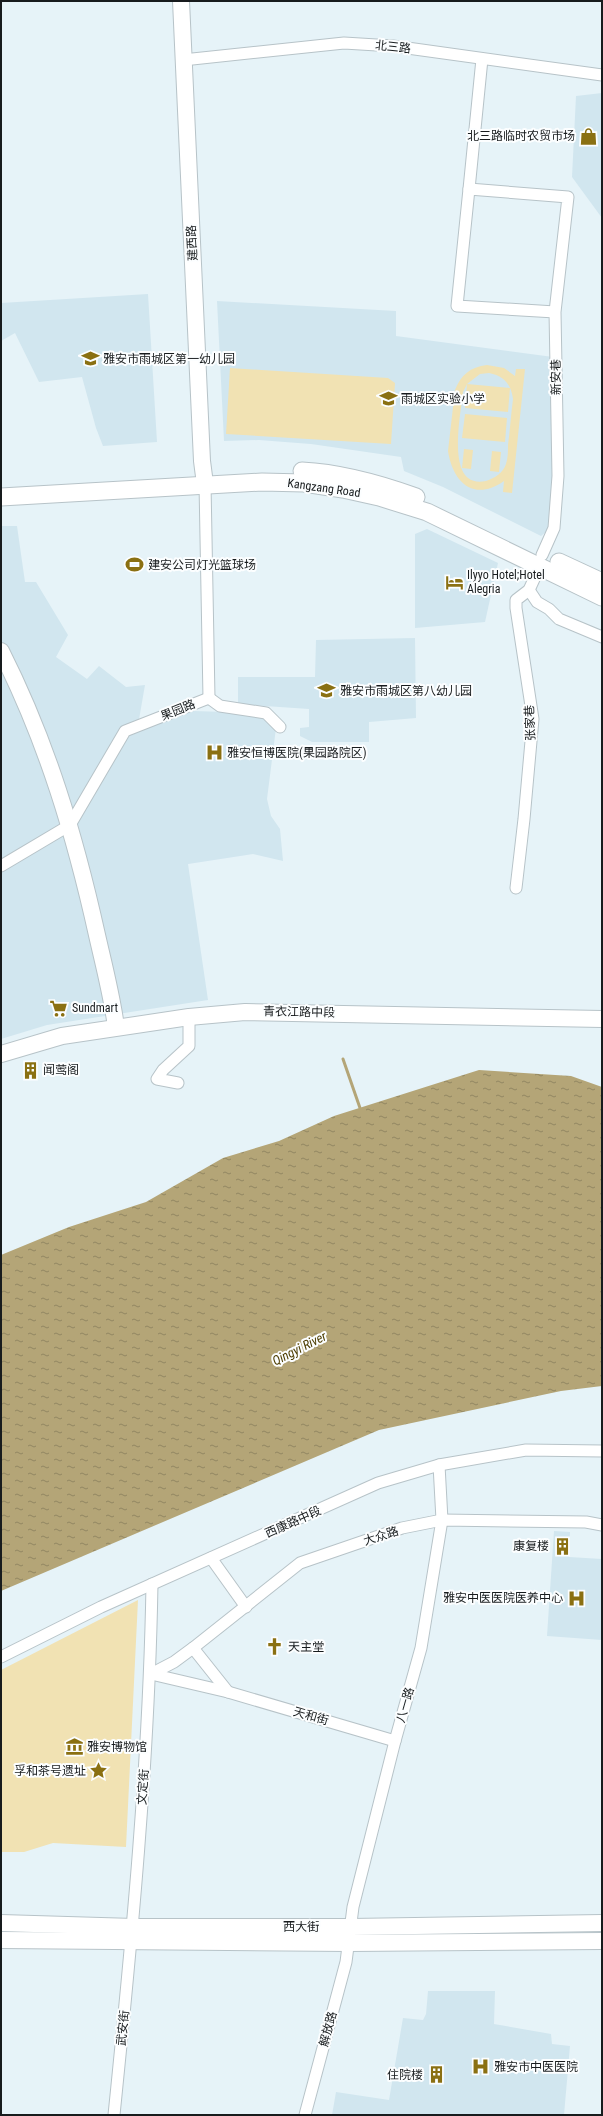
<svg xmlns="http://www.w3.org/2000/svg" width="603" height="2116" viewBox="0 0 603 2116" font-family="'Roboto Condensed','Noto Sans SC',sans-serif">
  <defs>
    <pattern id="water-ripples" width="26" height="14" patternUnits="userSpaceOnUse"><rect width="26" height="14" fill="#b4a577"/><path d="M2 4q2-2 4 0t4 0M15 11q2-2 4 0t4 0" fill="none" stroke="#918661"/></pattern>
  </defs>
  <rect width="100%" height="100%" fill="#e6f3f8"/>
  <!-- built -->
  <g fill="#d1e6ef">
    <polygon points="602,93 602,218 572,177 576,96"/>
    <polygon points="148,294 157,442 103,446 96,428 82,377 39,382 15,333 1,341 1,303"/>
    <polygon points="217,301 396,311 396,336 553,357 553,510 547,531 541,536 443,487 404,471 401,457 311,444 259,440 224,441"/>
    <polygon points="1,526 17,526 25,582 36,582 68,635 56,657 87,679 99,666 126,687 145,685 137,731 193,711 226,712 263,718 276,728 267,799 271,816 280,829 283,861 253,854 188,864 208,1000 47,1025 1,1039"/>
    <polygon points="427,529 498,563 485,622 415,628 415,534"/>
    <polygon points="415,638 416,718 369,722 369,742 312,742 300,736 300,728 309,727 309,709 238,704 238,677 315,677 316,640"/>
    <polygon points="554,1531 570,1532 569,1557 602,1559 602,1640 547,1636"/>
    <polygon points="428,1991 495,1991 494,2024 551,2034 552,2044 570,2046 564,2115 332,2115 336,2092 389,2100 403,2018 423,2020 426,2014"/>
  </g>
  <!-- park -->
  <g fill="#f1e2b3" fill-rule="evenodd">
    <path d="M487,365L504,368L515,376L516,369H525L512,493L503,492L504,481C474,502 453,483 448,451L455,390C461,375 470,367 487,365ZM489,373C504,376 511,384 513,399C511,414 510,430 508,445C508,451 508,458 506,464C503,473 495,478 486,481C444,490 461,414 463,392L467,384L465,408L508,412L510,388L467,384L480,374Z"/>
    <polygon points="230,368 388,378 395,383 391,444 226,434"/>
    <polygon points="465,414 507,418 505,442 462,438"/>
    <polygon points="464,449 473,450 471,469 462,468"/>
    <polygon points="492,451 501,452 499,472 490,471"/>
    <polygon points="138,1600 126,1847 53,1843 24,1852 1,1852 1,1670"/>
  </g>
  <!-- water -->
  <polygon fill="url(#water-ripples)" points="479,1070 571,1076 602,1087 602,1386 561,1391 379,1430 1,1591 1,1255 69,1227 146,1202 223,1158 279,1141 334,1116"/>
  <g fill="none" stroke-linecap="round" stroke-linejoin="round">
    <!-- stream -->
    <polyline stroke="#b4a577" stroke-width="3" points="343,1059 360,1108"/>
    <defs>
      <g id="street">
        <polyline points="183,60 344,43 393,46 602,75"/>
        <polyline points="469,189 482,59"/>
        <polyline points="205,484 209,698"/>
        <polyline points="542,555 554,528 558,476 555,312 568,197 469,189 457,306 555,312"/>
        <polyline points="529,590 537,602 549,609 559,619 602,637"/>
        <polyline points="209,698 220,706 266,713 280,727"/>
        <polyline points="1,866 70,825 125,731 209,698"/>
        <polyline points="516,888 524,819 533,719 516,608 516,600 529,590 540,566"/>
        <polyline points="178,1083 157,1079 163,1070 189,1046 189,1017"/>
        <polyline points="211,1558 246,1607"/>
        <polyline points="193,1648 228,1692"/>
        <polyline points="1,1657 101,1607 378,1483 439,1465 526,1450 602,1451"/>
        <polyline points="151,1674 174,1662 193,1648 300,1563 402,1528 442,1520 586,1522 602,1525"/>
        <polyline points="151,1674 228,1692 395,1741"/>
        <path d="M114,2115C132,1938 149,1761 152,1584"/>
        <polyline points="305,2115 346,1962 353,1907 395,1741 421,1648 442,1520 439,1465"/>
      </g>
      <g id="secondary">
        <polyline points="181,1 202,461 205,484"/>
        <path d="M1,651C47,742 75,836 97,935C104,966 112,996 116,1027"/>
        <polyline points="1,1054 62,1036 189,1017 245,1012 602,1019"/>
        <polyline points="1,1923 134,1927 351,1927 602,1923"/>
        <polyline points="1,1940 349,1943 602,1941"/>
      </g>
      <g id="primary">
        <path d="M302,471C342,473 380,484 416,497"/>
        <polyline points="1,497 262,482 304,483 343,489 379,497 427,512 602,597"/>
        <polyline points="559,562 602,582"/>
      </g>
    </defs>
    <!-- street casing -->
    <use href="#street" stroke="#b7c3c8" stroke-width="13"/>
    <!-- secondary casing -->
    <use href="#secondary" stroke="#b7c3c8" stroke-width="18"/>
    <!-- primary casing -->
    <use href="#primary" stroke="#b7c3c8" stroke-width="19"/>
    <!-- street -->
    <use href="#street" stroke="#fff" stroke-width="11"/>
    <!-- secondary -->
    <use href="#secondary" stroke="#fff" stroke-width="16"/>
    <!-- primary -->
    <use href="#primary" stroke="#fff" stroke-width="17"/>
  </g>
  <!-- icons -->
  <defs>
    <symbol id="shop-bare" viewBox="-9 -9 18 18"><path d="M-5-2.5h2.3a2.7 3.5 0 0 1 5.4 0H5L5.5 6h-11ZM-1.5-2.5h3a1.5 2.3 0 0 0-3 0Z" fill="#8a7012" stroke="#fcfeff" stroke-width="2.5" paint-order="stroke"/></symbol>
    <symbol id="school-bare" viewBox="-9 -9 18 18"><path d="M0-5L7-2L0 1L-7-2ZM-4 1L0 2.5L4 1V4Q0 6-4 4Z" fill="#8a7012" stroke="#fcfeff" stroke-width="2.5" paint-order="stroke"/></symbol>
    <symbol id="stadium-bare" viewBox="-9 -9 18 18"><path d="M0-5a6.5 5 0 1 0 0 10a6.5 5 0 1 0 0-10ZM-3.5-1.8h7v3.6h-7Z" fill="#8a7012" stroke="#fcfeff" stroke-width="2.5" paint-order="stroke"/></symbol>
    <symbol id="hotel-bare" viewBox="-9 -9 18 18"><path d="M-6-4.5h1.5V1H6V5H4.5V3h-9V5H-6ZM-4 0a1.8 1.8 0 1 1 3.6 0ZM.5 0V-2.5h3Q6-2.5 6 0Z" fill="#8a7012" stroke="#fcfeff" stroke-width="2.5" paint-order="stroke"/></symbol>
    <symbol id="hospital-bare" viewBox="-9 -9 18 18"><path d="M-5-5h3v3.5h4V-5h3V5h-3V1.5h-4V5h-3Z" fill="#8a7012" stroke="#fcfeff" stroke-width="2.5" paint-order="stroke"/></symbol>
    <symbol id="supermarket-bare" viewBox="-9 -9 18 18"><path d="M-6-5.5h2.5l.6 2H6L4.5 2H-2.5L-4.4-4H-6ZM-1.5 3.2a1.3 1.3 0 1 0 .1 0ZM3 3.2a1.3 1.3 0 1 0 .1 0Z" fill="#8a7012" stroke="#fcfeff" stroke-width="2.5" paint-order="stroke"/></symbol>
    <symbol id="building-bare" viewBox="-9 -9 18 18"><path d="M-4-6H4V6H1V3H-1V6H-4ZM-2.5-4.3h1.7v1.8h-1.7ZM.8-4.3h1.7v1.8H.8ZM-2.5-1h1.7V.8h-1.7ZM.8-1h1.7V.8H.8Z" fill="#8a7012" stroke="#fcfeff" stroke-width="2.5" paint-order="stroke"/></symbol>
    <symbol id="church-bare" viewBox="-9 -9 18 18"><path d="M-1.2-6h2.4v3.5h3.3v2.4h-3.3V6h-2.4V-.1h-3.3v-2.4h3.3Z" fill="#8a7012" stroke="#fcfeff" stroke-width="2.5" paint-order="stroke"/></symbol>
    <symbol id="museum-bare" viewBox="-9 -9 18 18"><path d="M0-6L6-3V-2H-6V-3ZM-5-1h2V3h-2ZM-1-1h2V3h-2ZM3-1h2V3H3ZM-6 4H6V6H-6Z" fill="#8a7012" stroke="#fcfeff" stroke-width="2.5" paint-order="stroke"/></symbol>
    <symbol id="sight-bare" viewBox="-9 -9 18 18"><path d="M0-6L1.8-2.2L6-1.7L2.9 1.2L3.7 5.4L0 3.3L-3.7 5.4L-2.9 1.2L-6-1.7L-1.8-2.2Z" fill="#8a7012" stroke="#fcfeff" stroke-width="2.5" paint-order="stroke"/></symbol>
  </defs>
  <g fill-rule="evenodd">
    <use href="#shop-bare" x="576" y="124" width="25" height="25"/>
    <use href="#school-bare" x="78" y="346" width="25" height="25"/>
    <use href="#school-bare" x="376" y="386" width="25" height="25"/>
    <use href="#stadium-bare" x="122" y="552" width="25" height="25"/>
    <use href="#hotel-bare" x="442" y="570" width="25" height="25"/>
    <use href="#school-bare" x="314" y="678" width="25" height="25"/>
    <use href="#hospital-bare" x="202" y="740" width="25" height="25"/>
    <use href="#supermarket-bare" x="46" y="996" width="25" height="25"/>
    <use href="#building-bare" x="18" y="1058" width="25" height="25"/>
    <use href="#building-bare" x="550" y="1534" width="25" height="25"/>
    <use href="#hospital-bare" x="564" y="1586" width="25" height="25"/>
    <use href="#church-bare" x="262" y="1634" width="25" height="25"/>
    <use href="#museum-bare" x="62" y="1734" width="25" height="25"/>
    <use href="#sight-bare" x="86" y="1758" width="25" height="25"/>
    <use href="#hospital-bare" x="468" y="2054" width="25" height="25"/>
    <use href="#building-bare" x="424" y="2062" width="25" height="25"/>
  </g>
  <g text-anchor="middle" stroke-width="4" stroke-linejoin="round" paint-order="stroke">
    <!-- street labels -->
    <g font-size="12" fill="#171b1d" stroke="#fcfeff">
      <text transform="translate(393 47) rotate(6)" y="4">北三路</text>
      <text transform="translate(192 243) rotate(-93)" y="4">建西路</text>
      <text transform="translate(556 377) rotate(-91)" y="4">新安巷</text>
      <text transform="translate(324 488) rotate(8)" y="4">Kangzang Road</text>
      <text transform="translate(178 710) rotate(-22)" y="4">果园路</text>
      <text transform="translate(530 723) rotate(-92)" y="4">张家巷</text>
      <text transform="translate(299 1012) rotate(1)" y="4">青衣江路中段</text>
      <text transform="translate(293 1522) rotate(-24)" y="4">西康路中段</text>
      <text transform="translate(381 1536) rotate(-18)" y="4">大众路</text>
      <text transform="translate(405 1705) rotate(-74)" y="4">八一路</text>
      <text transform="translate(311 1716) rotate(16)" y="4">天和街</text>
      <text transform="translate(143 1787) rotate(-86)" y="4">文定街</text>
      <text x="301" y="1931">西大街</text>
      <text transform="translate(123 2028) rotate(-84)" y="4">武安街</text>
      <text transform="translate(328 2029) rotate(-75)" y="4">解放路</text>
    </g>
    <!-- poi labels -->
    <g font-size="12" fill="#171b1d" stroke="#fcfeff" text-anchor="start">
      <text x="575" y="140" text-anchor="end">北三路临时农贸市场</text>
      <text x="103" y="363">雅安市雨城区第一幼儿园</text>
      <text x="401" y="403">雨城区实验小学</text>
      <text x="148" y="569">建安公司灯光篮球场</text>
      <text x="467" y="579">Ilyyo Hotel;Hotel<tspan x="467" dy="14">Alegria</tspan></text>
      <text x="340" y="695">雅安市雨城区第八幼儿园</text>
      <text x="227" y="757">雅安恒博医院(果园路院区)</text>
      <text x="72" y="1012">Sundmart</text>
      <text x="43" y="1074">闻莺阁</text>
      <text x="549" y="1550" text-anchor="end">康复楼</text>
      <text x="563" y="1602" text-anchor="end">雅安中医医院医养中心</text>
      <text x="288" y="1651">天主堂</text>
      <text x="87" y="1751">雅安博物馆</text>
      <text x="86" y="1775" text-anchor="end">孚和茶号遗址</text>
      <text x="494" y="2071">雅安市中医医院</text>
      <text x="423" y="2079" text-anchor="end">住院楼</text>
    </g>
    <!-- water labels -->
    <g font-size="13" font-style="italic" fill="#4d3d00" stroke="#fcfeff">
      <text transform="translate(299 1348) rotate(-27)" y="5">Qingyi River</text>
    </g>
  </g>
  <!-- border -->
  <rect width="603" height="2116" fill="none" stroke="#171b1d" stroke-width="4"/>
</svg>
